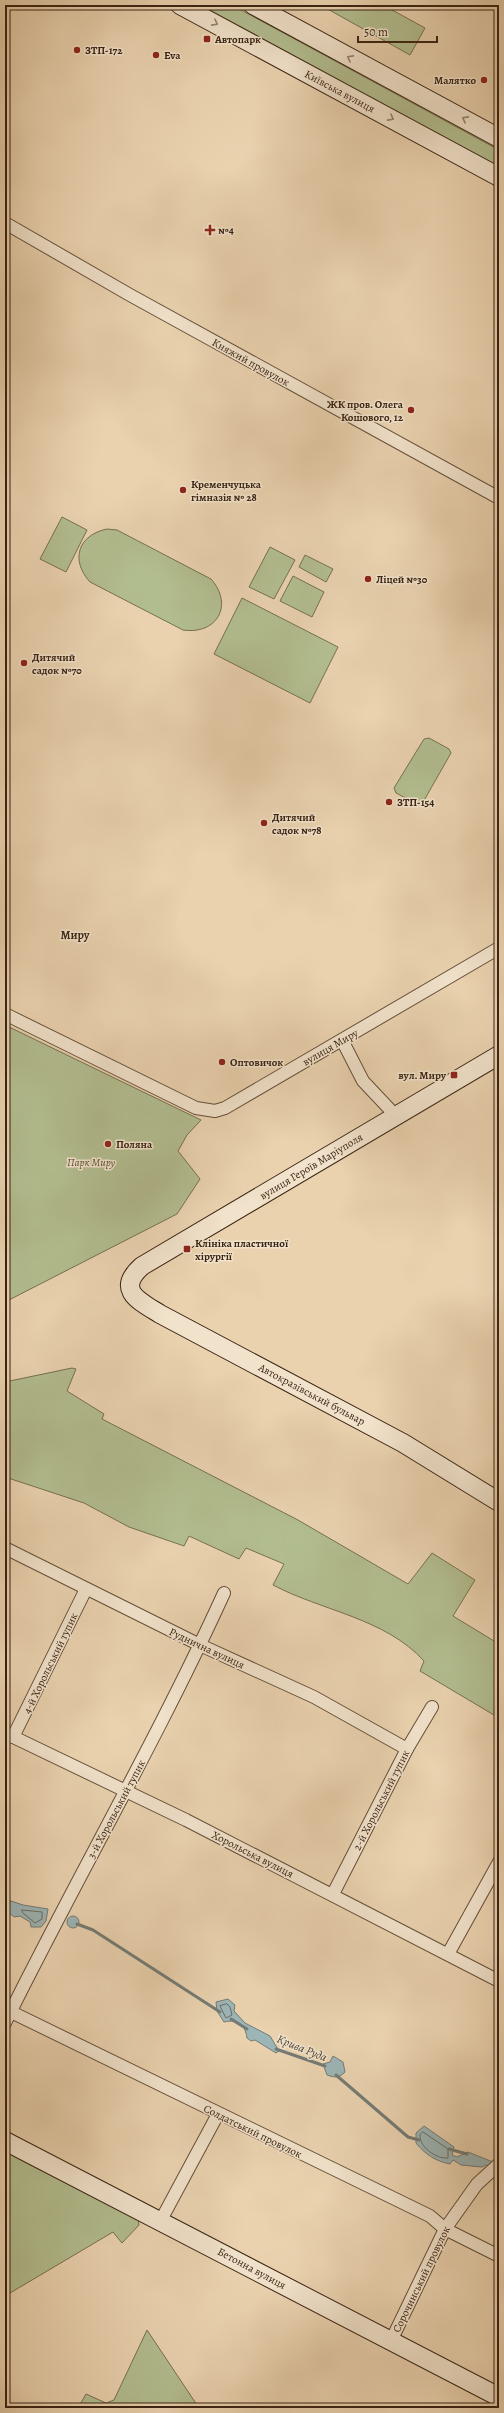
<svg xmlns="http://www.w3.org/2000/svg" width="504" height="2413" viewBox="0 0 504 2413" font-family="Alegreya,serif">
  <rect width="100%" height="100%" fill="#ead2af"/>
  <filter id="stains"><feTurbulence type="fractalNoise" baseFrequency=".005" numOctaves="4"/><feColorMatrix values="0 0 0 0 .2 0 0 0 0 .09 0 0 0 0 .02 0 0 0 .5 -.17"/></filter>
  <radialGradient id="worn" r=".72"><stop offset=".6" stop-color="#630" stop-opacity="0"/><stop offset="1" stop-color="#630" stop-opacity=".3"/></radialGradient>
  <!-- green -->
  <g fill="#b2bd8f" stroke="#767050">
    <polygon points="196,5 232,5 499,150 499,169"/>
    <polygon points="325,5 383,5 425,28 410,55 324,7"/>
    <polygon points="62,517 87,530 66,572 40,559"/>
    <path d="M107,529L117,530L211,579C234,605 217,635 183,630L90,582C70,560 78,535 107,529Z"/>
    <polygon points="270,547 295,560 274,599 249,587"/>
    <polygon points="305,555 333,569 326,582 299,567"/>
    <polygon points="293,576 324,592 312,617 280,601"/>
    <polygon points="242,598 338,647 310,703 214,654"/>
    <polygon points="429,738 449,749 451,753 422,804 419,805 396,793 394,788 424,739"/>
    <polygon points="5,1025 201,1120 187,1135 178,1151 200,1179 177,1214 5,1302"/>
    <path d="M72,1368L76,1369L67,1391L104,1414L102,1419L298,1520L408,1584L432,1553L475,1580L453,1616L499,1644V1718L420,1671L424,1661C385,1618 322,1611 273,1585L284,1564L246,1548L239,1559L189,1536L184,1546L129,1527L84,1503L5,1477V1382Z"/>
    <polygon points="5,2150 138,2219 139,2225 122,2243 113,2232 5,2296"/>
    <polygon points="147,2330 199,2408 78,2408 86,2394 106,2403 114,2400"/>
  </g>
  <!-- water -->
  <g fill="#9cb5b6" stroke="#747b74">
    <polygon points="5,1899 23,1905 48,1909 46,1921 41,1927 31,1927 30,1922 20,1916 14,1917 5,1909"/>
    <circle cx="73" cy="1922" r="6"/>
    <path d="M228,1999L235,2005L234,2011L245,2023L270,2036L279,2051L276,2053L255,2040L251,2041L247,2038C245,2024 238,2019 224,2022L217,2011L216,2002Z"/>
    <path d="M333,2056L343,2062L345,2072C339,2078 335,2078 327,2075L323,2064L330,2062Z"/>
    <path d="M424,2126L454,2147L452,2155L457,2157L468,2152L493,2162L490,2167L486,2165L482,2167L461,2165L453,2160L450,2164C435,2161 425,2154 416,2143V2133Z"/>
  </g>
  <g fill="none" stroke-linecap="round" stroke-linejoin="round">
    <!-- shore -->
    <g stroke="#6a6c64" stroke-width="1">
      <polygon points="22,1910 42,1912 42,1919 35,1923 23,1913"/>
      <polygon points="227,2004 230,2007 232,2015 226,2018 220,2006"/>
      <path d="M423,2132L448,2149V2158C436,2159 419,2147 420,2135Z"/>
    </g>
    <!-- stream -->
    <g stroke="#747b74" stroke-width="3">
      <polyline points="77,1924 93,1930 220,2012"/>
      <polyline points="231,2019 247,2029"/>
      <polyline points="276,2049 325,2066"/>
      <polyline points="336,2075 408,2137 419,2140"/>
      <polyline points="449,2149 467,2154"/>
    </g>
    <defs>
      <g id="street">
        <polyline points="5,223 130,295 499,498"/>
        <polyline points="5,1014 196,1108 215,1111 225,1108 499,948"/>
        <polyline points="342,1040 363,1081 396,1116"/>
        <polyline points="5,1548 200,1645 314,1697 407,1749"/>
        <polyline points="5,1733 186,1820 499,1981"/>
        <polyline points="13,1737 86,1589"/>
        <polyline points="333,1894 407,1749 432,1707"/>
        <polyline points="448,1954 499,1862"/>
        <polyline points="5,2009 430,2216 445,2229 499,2256"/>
        <path d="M5,2023C76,1879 157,1740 224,1593"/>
        <polyline points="161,2220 218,2114"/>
        <polyline points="391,2341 445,2229 477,2184 499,2164"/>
      </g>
      <g id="secondary">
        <polyline points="180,5 499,177"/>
        <polyline points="253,5 499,138"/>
        <path d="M499,1055L142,1266C115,1290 139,1301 160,1314L403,1443L499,1502"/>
        <polyline points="5,2141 499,2397"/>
      </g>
    </defs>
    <!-- street casing -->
    <use href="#street" stroke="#654f39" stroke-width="14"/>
    <!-- secondary casing -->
    <use href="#secondary" stroke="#392312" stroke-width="20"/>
    <!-- street -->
    <use href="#street" stroke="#f1e2cb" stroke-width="12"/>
    <!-- secondary -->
    <use href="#secondary" stroke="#f1e2cb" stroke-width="18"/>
  </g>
  <!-- one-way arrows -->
  <defs><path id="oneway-chevron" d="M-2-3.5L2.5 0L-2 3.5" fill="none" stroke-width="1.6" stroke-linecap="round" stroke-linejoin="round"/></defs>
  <g stroke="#95826e">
    <use href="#oneway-chevron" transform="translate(215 23) rotate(28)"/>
    <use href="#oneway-chevron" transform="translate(350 58) rotate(-152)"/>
    <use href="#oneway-chevron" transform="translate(391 118) rotate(28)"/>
    <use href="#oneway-chevron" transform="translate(465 119) rotate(-152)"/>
  </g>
  <!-- markers -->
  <g fill="#8f2418" stroke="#f1e2cb" stroke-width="1.5">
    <rect x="203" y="35" width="8" height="8" rx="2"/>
    <circle cx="77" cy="50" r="4"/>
    <circle cx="156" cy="55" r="4"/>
    <circle cx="484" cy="80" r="4"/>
    <path d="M208 224h4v4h4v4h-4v4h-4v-4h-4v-4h4z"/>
    <circle cx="411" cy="410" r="4"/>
    <circle cx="183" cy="490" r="4"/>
    <circle cx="368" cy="579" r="4"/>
    <circle cx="24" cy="663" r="4"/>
    <circle cx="389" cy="802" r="4"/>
    <circle cx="264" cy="823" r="4"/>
    <circle cx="222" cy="1062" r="4"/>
    <rect x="450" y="1071" width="8" height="8" rx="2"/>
    <circle cx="108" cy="1144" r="4"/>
    <rect x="183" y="1245" width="8" height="8" rx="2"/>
  </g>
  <g text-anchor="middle" stroke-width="3" stroke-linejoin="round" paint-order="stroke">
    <!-- poi labels -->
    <g font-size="11" font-weight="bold" fill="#392312" stroke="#f1e2cb" text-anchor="start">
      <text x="215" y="43">Автопарк</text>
      <text x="85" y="54">ЗТП-172</text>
      <text x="164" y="59">Eva</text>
      <text x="476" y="84" text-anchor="end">Малятко</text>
      <text x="218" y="234">№4</text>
      <text x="403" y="408" text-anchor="end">ЖК пров. Олега<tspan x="403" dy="13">Кошового, 12</tspan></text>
      <text x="191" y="488">Кременчуцька<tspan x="191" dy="13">гімназія № 28</tspan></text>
      <text x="376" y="583">Ліцей №30</text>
      <text x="32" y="661">Дитячий<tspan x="32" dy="13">садок №70</tspan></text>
      <text x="397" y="806">ЗТП-154</text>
      <text x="272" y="821">Дитячий<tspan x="272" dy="13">садок №78</tspan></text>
      <text x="230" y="1066">Оптовичок</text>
      <text x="446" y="1079" text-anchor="end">вул. Миру</text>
      <text x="116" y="1148">Поляна</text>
      <text x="195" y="1247">Клініка пластичної<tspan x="195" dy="13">хірургії</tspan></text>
    </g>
    <!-- street labels -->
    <g font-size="11" fill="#392312" stroke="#f1e2cb">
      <text transform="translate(340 91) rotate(28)" y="4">Київська вулиця</text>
      <text transform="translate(251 362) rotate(29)" y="4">Княжий провулок</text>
      <text transform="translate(330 1047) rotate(-30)" y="4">вулиця Миру</text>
      <text transform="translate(311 1166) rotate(-31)" y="4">вулиця Героїв Маріуполя</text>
      <text transform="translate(312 1394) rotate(28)" y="4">Автокразівський бульвар</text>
      <text transform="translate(207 1648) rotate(25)" y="4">Руднична вулиця</text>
      <text transform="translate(50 1663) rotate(-64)" y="4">4-й Хорольський тупик</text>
      <text transform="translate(381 1800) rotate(-63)" y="4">2-й Хорольський тупик</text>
      <text transform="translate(116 1809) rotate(-62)" y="4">3-й Хорольський тупик</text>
      <text transform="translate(253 1854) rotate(27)" y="4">Хорольська вулиця</text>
      <text transform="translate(253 2131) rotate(26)" y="4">Солдатський провулок</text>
      <text transform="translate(252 2268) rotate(28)" y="4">Бетонна вулиця</text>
      <text transform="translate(421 2279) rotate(-64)" y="4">Сорочинський провулок</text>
    </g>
    <!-- park labels -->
    <g font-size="11" font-style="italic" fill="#574a31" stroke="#f1e2cb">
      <text x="91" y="1166">Парк Миру</text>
    </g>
    <!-- neighbourhood labels -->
    <g font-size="12" font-weight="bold" fill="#392312" stroke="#f1e2cb">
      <text x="75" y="939">Миру</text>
    </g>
    <!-- water labels -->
    <g font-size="12" font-style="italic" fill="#52483b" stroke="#f1e2cb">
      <text transform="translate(302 2048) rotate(22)" y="4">Крива Руда</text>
    </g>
  </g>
  <!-- margin -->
  <rect width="504" height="2413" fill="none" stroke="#ead2af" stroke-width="20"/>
  <rect x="6" y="6" width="492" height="2401" fill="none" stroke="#392312" stroke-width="2"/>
  <rect x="10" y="10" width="484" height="2393" fill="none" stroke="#392312"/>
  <!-- scale -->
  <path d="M358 36v6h79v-6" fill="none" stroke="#392312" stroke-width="2"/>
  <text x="364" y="36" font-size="12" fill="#392312" stroke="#f1e2cb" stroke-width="3" paint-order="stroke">50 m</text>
  <rect width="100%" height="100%" filter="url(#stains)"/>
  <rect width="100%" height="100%" fill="url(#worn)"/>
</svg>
